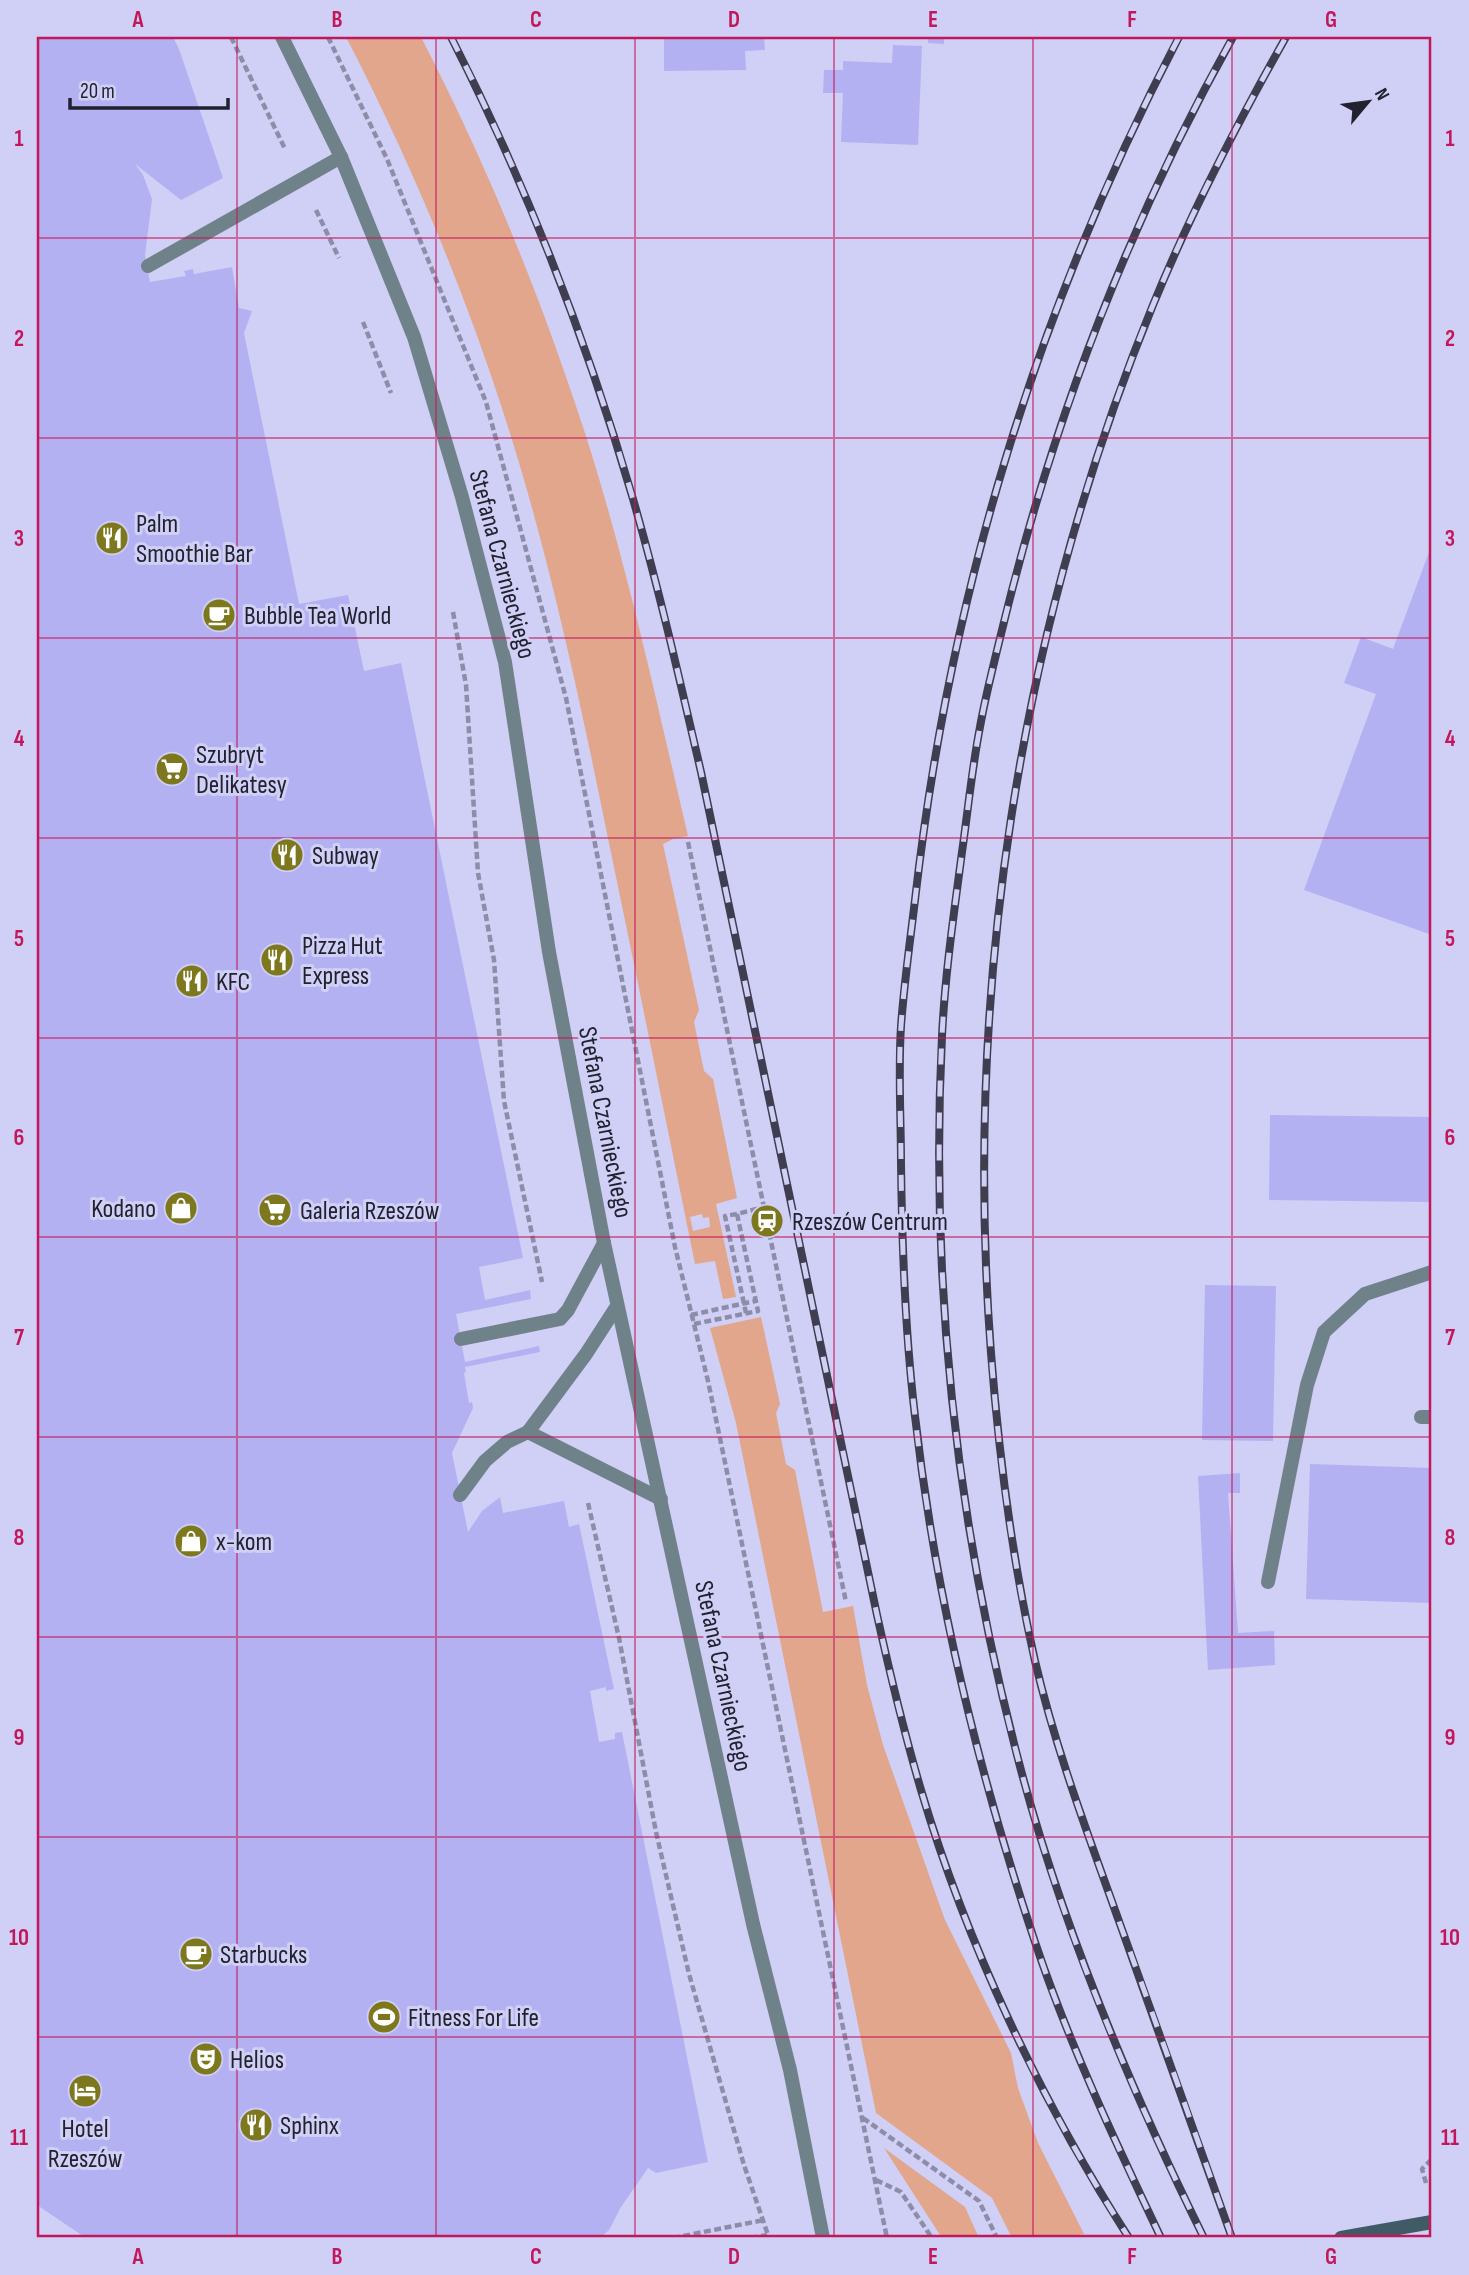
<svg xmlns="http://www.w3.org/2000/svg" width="1469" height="2275" viewBox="0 0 1469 2275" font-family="'Sofia Sans Condensed',sans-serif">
  <rect width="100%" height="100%" fill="#d0cff5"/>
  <!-- green -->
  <g fill="#e1a68b" fill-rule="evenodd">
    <path d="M346,37H421C491,173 545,307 591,452C630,578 658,708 688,836L673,839L663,844L699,1010L694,1022L704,1071L713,1079L737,1198L716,1204L736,1297L723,1299L715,1261L695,1264C667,1126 639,987 610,848C584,720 557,591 520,466C476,318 417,174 346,37ZM702,1214L703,1218L709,1217L710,1227L693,1231L690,1217Z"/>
    <polygon points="761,1317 780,1404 776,1413 786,1464 795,1470 823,1612 853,1606 867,1685 883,1745 945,1920 1011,2053 1018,2088 1038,2143 1084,2234 1059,2238 1012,2238 992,2198 876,2113 736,1423 710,1328"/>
    <polygon points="884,2148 965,2207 979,2238 942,2238"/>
  </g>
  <!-- building -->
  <g fill="#b3b1f2">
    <polygon points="37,37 173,37 179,49 223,178 181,200 135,164 143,175 152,199 145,255 150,282 186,276 184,271 193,269 194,274 232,267 239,308 252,311 244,333 299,604 348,595 364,671 401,663 523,1258 479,1267 485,1300 530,1290 531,1299 456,1314 465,1362 539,1346 540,1352 465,1367 466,1372 464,1373 469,1403 472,1402 473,1408 452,1453 468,1532 482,1511 500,1497 503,1513 564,1501 569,1527 579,1524 614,1689 606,1691 606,1687 590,1691 599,1742 615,1739 615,1733 622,1732 708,2162 656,2173 648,2168 621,2207 609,2230 600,2238 86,2238 37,2205"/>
    <polygon points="664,37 764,37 765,50 745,51 746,70 664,71"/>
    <polygon points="928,37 944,37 944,44 928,43"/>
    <polygon points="893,45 922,46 918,145 841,142 843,93 823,93 824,70 843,70 843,61 892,63"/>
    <polygon points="1432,544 1432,935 1304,890 1376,694 1344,683 1361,637 1393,649"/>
    <polygon points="1270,1115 1432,1117 1432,1202 1269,1200"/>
    <polygon points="1205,1285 1276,1286 1273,1441 1202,1440"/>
    <polygon points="1310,1464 1432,1468 1432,1603 1306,1599"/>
    <polygon points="1240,1473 1240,1493 1228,1493 1238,1633 1274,1631 1275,1665 1208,1670 1198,1476"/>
  </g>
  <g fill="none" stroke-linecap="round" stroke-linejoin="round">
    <!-- path -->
    <g stroke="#8d8daa" stroke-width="4.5" stroke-dasharray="7 3.5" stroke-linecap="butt">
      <polyline points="231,37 285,149"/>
      <polyline points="328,37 387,159 486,402 566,698 675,1247 708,1381 887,2238"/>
      <polyline points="316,210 339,258"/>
      <polyline points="363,322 391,393"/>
      <polyline points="453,612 466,685 478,873 494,960 504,1101 542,1282"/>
      <polyline points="688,842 846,1602"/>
      <polyline points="737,1214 725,1216 746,1313"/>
      <polyline points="691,1315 755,1301"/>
      <polyline points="694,1324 758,1311 737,1214 764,1207"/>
      <polyline points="588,1503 619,1638 656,1832 689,1974 744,2165 769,2238"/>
      <polyline points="863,2118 979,2201 997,2238"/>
      <polyline points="876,2180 901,2192 932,2238"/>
      <polyline points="1426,2183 1422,2169 1432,2159"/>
      <polyline points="673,2238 764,2220"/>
      <polyline points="751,2238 767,2235"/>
    </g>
    <!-- lane -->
    <g stroke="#708289" stroke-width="14">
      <polyline points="148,266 341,157"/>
      <polyline points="461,1339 560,1319 568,1310 604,1243"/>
      <polyline points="1421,1417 1432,1417"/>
      <polyline points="528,1432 661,1499"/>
      <polyline points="460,1495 485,1461 507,1442 528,1432 586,1354 617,1306"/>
      <polyline points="1268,1582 1307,1385 1324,1332 1365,1294 1432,1272"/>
    </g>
    <!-- street -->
    <polyline stroke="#708289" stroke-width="14" points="282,37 341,157 414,337 462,497 505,662 549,952 604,1243 753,1924 790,2070 823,2238"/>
    <!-- secondary -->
    <polyline stroke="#415b66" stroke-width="14" points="1341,2238 1432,2222"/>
    <defs>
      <g id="rail">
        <path d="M451,37C526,184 587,341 633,499C659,589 680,681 701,772L877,1615C890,1674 904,1732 921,1790C967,1945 1042,2103 1129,2238"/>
        <path d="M1161,2238C1115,2141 1069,2044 1035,1942C978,1771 935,1595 915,1416C905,1332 902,1248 901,1164C901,1118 898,1071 901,1026C904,984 910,942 915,900C950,592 1036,311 1179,37"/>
        <path d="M1204,2238C1128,2084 1060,1922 1017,1755C956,1521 930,1278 942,1036C945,974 954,913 962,852C968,810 972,768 980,727C986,693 995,659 1003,626C1053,420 1130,221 1233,37"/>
        <path d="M1232,2238C1195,2133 1158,2028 1120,1924C1089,1837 1056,1751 1035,1661C1012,1559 999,1457 991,1353C964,997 1017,636 1153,305C1191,212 1237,124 1286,37"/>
      </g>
    </defs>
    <!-- rail casing -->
    <use href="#rail" stroke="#3e3e50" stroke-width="8"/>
    <!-- rail -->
    <use href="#rail" stroke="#d0cff5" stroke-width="5" stroke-dasharray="16" stroke-linecap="butt"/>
  </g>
  <!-- grid -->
  <path fill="none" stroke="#c2185b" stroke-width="2" stroke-opacity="0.55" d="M237,37V2238M436,37V2238M635,37V2238M834,37V2238M1033,37V2238M1232,37V2238M37,238H1432M37,438H1432M37,638H1432M37,838H1432M37,1038H1432M37,1237H1432M37,1437H1432M37,1637H1432M37,1837H1432M37,2037H1432"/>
  <!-- icons -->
  <defs>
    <symbol id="restaurant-disc" viewBox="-11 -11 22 22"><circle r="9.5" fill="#7d781d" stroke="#d0cff5"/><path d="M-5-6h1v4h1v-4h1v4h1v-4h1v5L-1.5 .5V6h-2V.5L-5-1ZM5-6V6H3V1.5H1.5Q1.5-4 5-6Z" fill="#fff"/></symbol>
    <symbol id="cafe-disc" viewBox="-11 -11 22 22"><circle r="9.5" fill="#7d781d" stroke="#d0cff5"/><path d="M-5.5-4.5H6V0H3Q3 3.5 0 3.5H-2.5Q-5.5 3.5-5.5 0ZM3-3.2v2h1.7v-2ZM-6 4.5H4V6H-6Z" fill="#fff"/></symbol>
    <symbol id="supermarket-disc" viewBox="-11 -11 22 22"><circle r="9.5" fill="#7d781d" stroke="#d0cff5"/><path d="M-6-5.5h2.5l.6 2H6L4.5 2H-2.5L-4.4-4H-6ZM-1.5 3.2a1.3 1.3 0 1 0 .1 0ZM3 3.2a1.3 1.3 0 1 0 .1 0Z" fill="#fff"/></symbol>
    <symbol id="shop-disc" viewBox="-11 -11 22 22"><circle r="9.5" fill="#7d781d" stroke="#d0cff5"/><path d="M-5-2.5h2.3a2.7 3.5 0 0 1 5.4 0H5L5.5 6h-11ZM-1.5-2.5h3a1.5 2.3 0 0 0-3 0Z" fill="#fff"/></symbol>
    <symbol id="station-disc" viewBox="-11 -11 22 22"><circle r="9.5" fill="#7d781d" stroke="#d0cff5"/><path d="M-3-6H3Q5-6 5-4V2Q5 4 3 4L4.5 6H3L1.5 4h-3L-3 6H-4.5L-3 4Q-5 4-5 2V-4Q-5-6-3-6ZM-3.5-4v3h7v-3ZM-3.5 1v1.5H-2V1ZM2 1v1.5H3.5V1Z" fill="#fff"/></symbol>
    <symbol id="stadium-disc" viewBox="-11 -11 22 22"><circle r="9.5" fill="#7d781d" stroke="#d0cff5"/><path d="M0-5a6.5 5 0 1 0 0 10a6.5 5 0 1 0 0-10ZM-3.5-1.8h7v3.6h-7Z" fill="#fff"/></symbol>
    <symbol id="theatre-disc" viewBox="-11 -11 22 22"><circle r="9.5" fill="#7d781d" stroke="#d0cff5"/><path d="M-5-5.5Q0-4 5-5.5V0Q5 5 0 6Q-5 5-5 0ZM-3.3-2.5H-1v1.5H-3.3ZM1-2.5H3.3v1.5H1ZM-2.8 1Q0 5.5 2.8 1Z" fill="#fff"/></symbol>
    <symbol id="hotel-disc" viewBox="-11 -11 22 22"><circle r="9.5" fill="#7d781d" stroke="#d0cff5"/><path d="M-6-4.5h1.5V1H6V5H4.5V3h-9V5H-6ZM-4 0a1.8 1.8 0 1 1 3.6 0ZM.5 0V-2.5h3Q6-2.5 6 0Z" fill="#fff"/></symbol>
  </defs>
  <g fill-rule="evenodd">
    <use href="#restaurant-disc" x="93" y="519" width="38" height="38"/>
    <use href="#cafe-disc" x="200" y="596" width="38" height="38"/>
    <use href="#supermarket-disc" x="153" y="750" width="38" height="38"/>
    <use href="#restaurant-disc" x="268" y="836" width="38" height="38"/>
    <use href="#restaurant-disc" x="258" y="941" width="38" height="38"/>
    <use href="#restaurant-disc" x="173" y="962" width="38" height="38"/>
    <use href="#shop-disc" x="162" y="1189" width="38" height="38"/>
    <use href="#supermarket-disc" x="256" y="1191" width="38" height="38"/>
    <use href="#station-disc" x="748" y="1202" width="38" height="38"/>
    <use href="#shop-disc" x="172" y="1522" width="38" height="38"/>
    <use href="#cafe-disc" x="177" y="1935" width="38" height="38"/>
    <use href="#stadium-disc" x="365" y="1998" width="38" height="38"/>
    <use href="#theatre-disc" x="187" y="2040" width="38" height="38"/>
    <use href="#hotel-disc" x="66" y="2072" width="38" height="38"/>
    <use href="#restaurant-disc" x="237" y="2106" width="38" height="38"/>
  </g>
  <g text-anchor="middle" stroke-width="6" stroke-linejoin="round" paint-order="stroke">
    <!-- poi labels -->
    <g font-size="26" fill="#21212f" stroke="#d0cff5" text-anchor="start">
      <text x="136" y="532">Palm<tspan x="136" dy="30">Smoothie Bar</tspan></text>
      <text x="244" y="624">Bubble Tea World</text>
      <text x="196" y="763">Szubryt<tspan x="196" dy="30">Delikatesy</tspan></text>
      <text x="312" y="864">Subway</text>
      <text x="302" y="954">Pizza Hut<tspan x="302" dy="30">Express</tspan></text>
      <text x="216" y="990">KFC</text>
      <text x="156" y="1217" text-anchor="end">Kodano</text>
      <text x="300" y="1219">Galeria Rzeszów</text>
      <text x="792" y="1230">Rzeszów Centrum</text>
      <text x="216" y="1550">x-kom</text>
      <text x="220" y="1963">Starbucks</text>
      <text x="408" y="2026">Fitness For Life</text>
      <text x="230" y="2068">Helios</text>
      <text x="280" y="2134">Sphinx</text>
      <text x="85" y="2137" text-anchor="middle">Hotel<tspan x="85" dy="30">Rzeszów</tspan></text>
    </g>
    <!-- street labels -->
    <g font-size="26" fill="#21212f" stroke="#d0cff5">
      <text transform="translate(503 564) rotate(75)" y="9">Stefana Czarnieckiego</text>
      <text transform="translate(606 1122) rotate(79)" y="9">Stefana Czarnieckiego</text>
      <text transform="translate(724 1676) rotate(78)" y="9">Stefana Czarnieckiego</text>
    </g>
  </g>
  <!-- border -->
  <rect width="1469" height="2275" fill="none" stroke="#d0cff5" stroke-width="77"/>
  <!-- north arrow -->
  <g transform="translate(1368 102) rotate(61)" stroke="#d0cff5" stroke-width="5" paint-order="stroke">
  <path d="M0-5L12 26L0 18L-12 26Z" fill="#21212f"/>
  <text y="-10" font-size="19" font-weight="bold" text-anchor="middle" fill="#21212f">N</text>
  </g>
  <!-- scale -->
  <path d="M70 98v10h158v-10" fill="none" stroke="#21212f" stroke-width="3.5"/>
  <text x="80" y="98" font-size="21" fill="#21212f" stroke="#d0cff5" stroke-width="5" paint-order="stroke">20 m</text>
  <rect x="38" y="38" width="1392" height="2198" fill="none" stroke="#c2185b" stroke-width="2.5"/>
  <g font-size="23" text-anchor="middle" font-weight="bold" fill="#c2185b">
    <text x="138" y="27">A</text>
    <text x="337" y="27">B</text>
    <text x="536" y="27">C</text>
    <text x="734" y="27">D</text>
    <text x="933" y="27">E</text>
    <text x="1132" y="27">F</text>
    <text x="1331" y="27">G</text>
    <text x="19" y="146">1</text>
    <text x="1450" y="146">1</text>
    <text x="19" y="346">2</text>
    <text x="1450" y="346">2</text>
    <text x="19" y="546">3</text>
    <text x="1450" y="546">3</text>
    <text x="19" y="746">4</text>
    <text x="1450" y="746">4</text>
    <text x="19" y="946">5</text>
    <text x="1450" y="946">5</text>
    <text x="19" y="1145">6</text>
    <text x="1450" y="1145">6</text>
    <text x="19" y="1345">7</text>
    <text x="1450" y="1345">7</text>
    <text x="19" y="1545">8</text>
    <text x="1450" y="1545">8</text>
    <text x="19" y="1745">9</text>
    <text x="1450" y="1745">9</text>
    <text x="19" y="1945">10</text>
    <text x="1450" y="1945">10</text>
    <text x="19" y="2145">11</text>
    <text x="1450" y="2145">11</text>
    <text x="138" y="2264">A</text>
    <text x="337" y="2264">B</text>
    <text x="536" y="2264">C</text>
    <text x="734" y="2264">D</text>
    <text x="933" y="2264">E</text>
    <text x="1132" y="2264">F</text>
    <text x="1331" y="2264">G</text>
  </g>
</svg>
